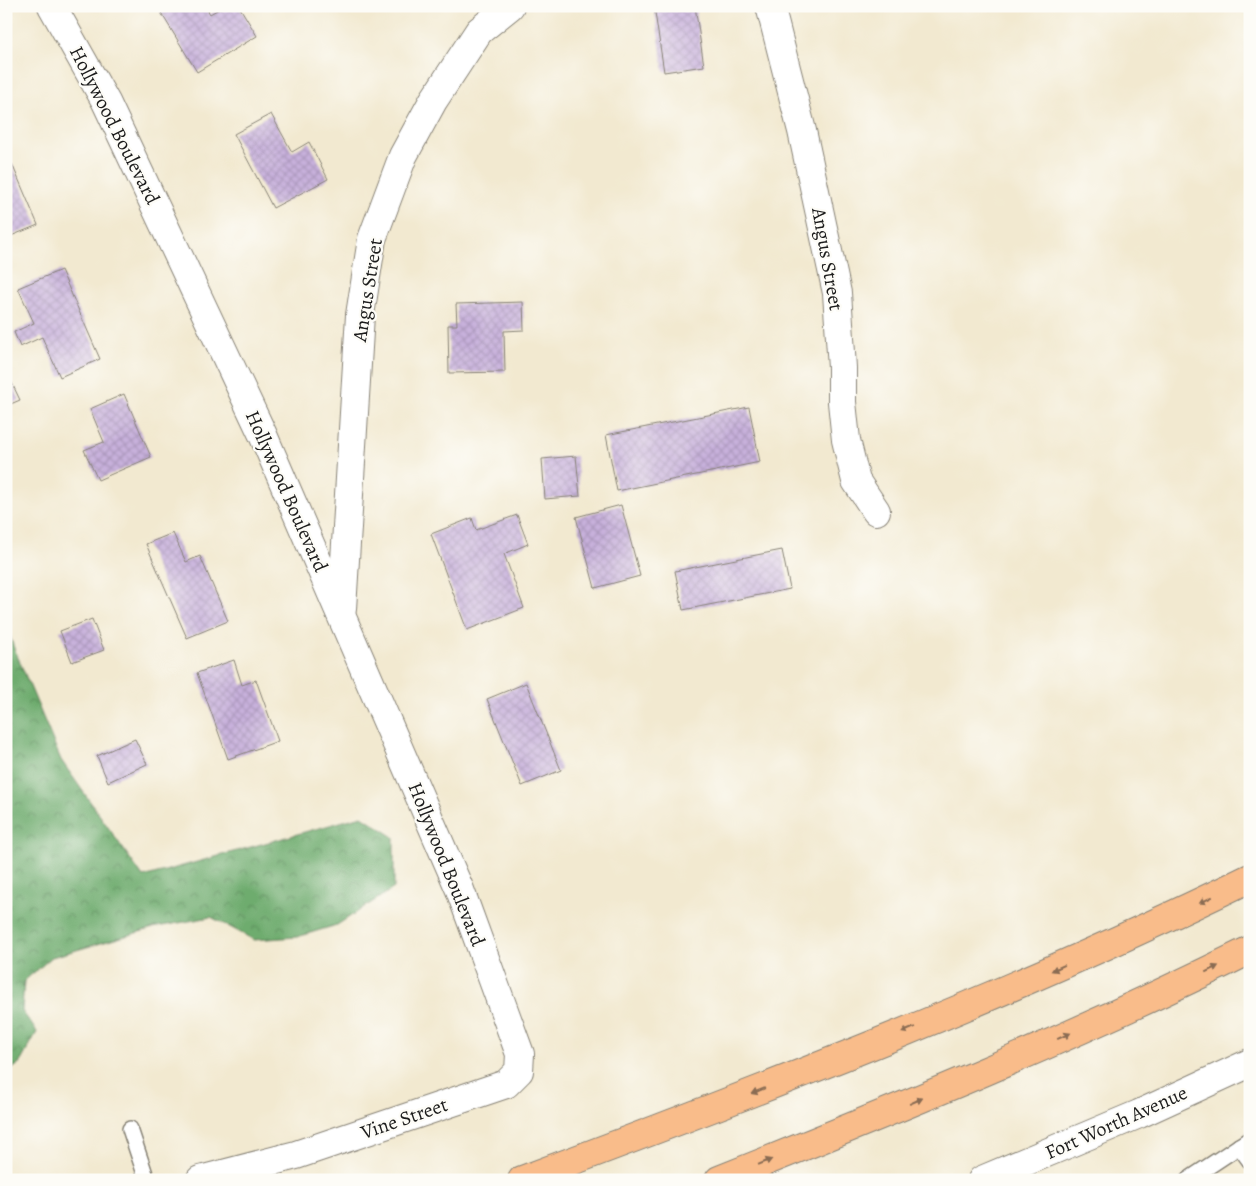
<svg xmlns="http://www.w3.org/2000/svg" width="1256" height="1186" viewBox="0 0 1256 1186" font-family="Alegreya,serif">
  <defs>
    <pattern id="forest-crowns" width="20" height="18" patternUnits="userSpaceOnUse" patternTransform="scale(1.25)"><rect width="20" height="18" fill="#6eac6e"/><path d="M2 6a3 3 0 1 1 6 0M12 15a3 3 0 1 1 6 0" fill="none" stroke="#5a8b5a"/></pattern>
    <pattern id="building-cross-hatch" width="8" height="8" patternUnits="userSpaceOnUse" patternTransform="scale(1.25)"><rect width="8" height="8" fill="#c7b0db"/><path d="M0 0l8 8M0 8l8-8" fill="none" stroke="#aa97bb"/></pattern>
  </defs>
  <rect width="100%" height="100%" fill="#fdfcf7"/>
  <filter id="ink" filterUnits="userSpaceOnUse"><feTurbulence type="fractalNoise" baseFrequency=".02" numOctaves="2"/><feDisplacementMap in="SourceGraphic" scale="10" xChannelSelector="R" yChannelSelector="G"/><feConvolveMatrix kernelMatrix="1 2 1 2 8 2 1 2 1" color-interpolation-filters="sRGB"/></filter>
  <filter id="wash" filterUnits="userSpaceOnUse"><feTurbulence type="fractalNoise" baseFrequency=".0096" numOctaves="4" result="noise"/><feDisplacementMap in="SourceGraphic" scale="20" xChannelSelector="R" yChannelSelector="G"/><feGaussianBlur stdDeviation="1.12" result="paint"/><feColorMatrix in="noise" values="0 0 0 0 0 0 0 0 0 0 0 0 0 0 0 0 0 1.4 0 .05"/><feComposite in="paint" operator="in"/></filter>
  <g filter="url(#wash)">
    <rect width="100%" height="100%" fill="#f2e9d0"/>
    <!-- forest -->
    <polygon fill="url(#forest-crowns)" stroke="#456445" points="6,625 14,648 61,760 143,877 362,816 394,837 394,888 337,925 297,937 254,940 211,917 157,927 52,957 24,981 22,1011 37,1032 20,1063 6,1074"/>
    <g id="blocks">
      <!-- building -->
      <g fill="url(#building-cross-hatch)">
        <polygon points="157,6 205,6 210,14 224,6 239,6 257,36 197,72"/>
        <polygon points="654,6 695,6 704,66 664,72"/>
        <polygon points="271,114 292,152 309,142 328,179 273,208 234,134"/>
        <polygon points="12,164 38,225 6,238 6,167"/>
        <polygon points="61,270 100,359 60,377 42,337 20,347 14,332 34,323 18,288"/>
        <polygon points="523,302 524,330 504,331 505,372 449,373 448,325 457,325 456,304"/>
        <polygon points="9,377 20,400 6,406 6,378"/>
        <polygon points="124,394 151,457 98,480 84,450 104,442 90,409"/>
        <polygon points="749,407 760,462 617,491 606,435"/>
        <polygon points="576,456 580,496 545,499 542,459"/>
        <polygon points="621,505 640,576 595,588 576,517"/>
        <polygon points="517,515 528,544 504,554 524,608 467,630 431,534 472,518 476,530"/>
        <polygon points="173,533 186,562 200,556 228,621 187,638 146,544"/>
        <polygon points="782,550 790,589 683,610 675,571"/>
        <polygon points="92,619 104,650 72,662 60,631"/>
        <polygon points="234,660 242,685 256,680 278,741 228,759 197,673"/>
        <polygon points="526,683 561,770 522,786 487,699"/>
        <polygon points="135,739 147,764 108,782 97,756"/>
      </g>
    </g>
  </g>
  <g filter="url(#ink)">
    <use href="#blocks" fill-opacity="0" stroke="#878276" stroke-width="1"/>
    <g fill="none" stroke-linecap="round" stroke-linejoin="round">
      <defs>
        <g id="service">
          <polyline points="130,1129 147,1180"/>
          <polyline points="1239,1146 1250,1161"/>
          <polyline points="1188,1180 1250,1139"/>
        </g>
        <g id="minor">
          <polyline points="52,6 106,102 263,435 460,890 520,1054 519,1071 506,1084 296,1155 200,1180"/>
          <polyline points="770,6 802,131 837,293 842,368 842,402 846,440 856,481 876,511"/>
          <polyline points="342,609 360,315 372,239 403,156 433,101 479,31 510,6"/>
          <polyline points="982,1180 1139,1114 1250,1063"/>
        </g>
        <g id="motorway">
          <path d="M522,1180C768,1088 1013,994 1250,878"/>
          <path d="M719,1180C898,1109 1077,1036 1250,950"/>
        </g>
      </defs>
      <!-- service casing -->
      <use href="#service" stroke="#878276" stroke-width="18"/>
      <!-- minor casing -->
      <use href="#minor" stroke="#878276" stroke-width="30"/>
      <!-- motorway casing -->
      <use href="#motorway" stroke="#878276" stroke-width="30"/>
      <!-- service -->
      <use href="#service" stroke="#fff" stroke-width="15"/>
      <!-- minor -->
      <use href="#minor" stroke="#fff" stroke-width="28"/>
      <!-- motorway -->
      <use href="#motorway" stroke="#f9bc8a" stroke-width="28"/>
    </g>
    <!-- one-way arrows -->
    <defs><path id="oneway-solid" d="M-6-.8H1V-3.2L6.5 0L1 3.2V.8H-6Z" transform="scale(1.25)"/></defs>
    <g fill="#8a6c53">
      <use href="#oneway-solid" transform="translate(1206 900) rotate(154)"/>
      <use href="#oneway-solid" transform="translate(1058 968) rotate(156)"/>
      <use href="#oneway-solid" transform="translate(1212 969) rotate(-26)"/>
      <use href="#oneway-solid" transform="translate(908 1030) rotate(158)"/>
      <use href="#oneway-solid" transform="translate(1064 1036) rotate(-24)"/>
      <use href="#oneway-solid" transform="translate(758 1091) rotate(158)"/>
      <use href="#oneway-solid" transform="translate(916 1101) rotate(-24)"/>
      <use href="#oneway-solid" transform="translate(765 1162) rotate(-22)"/>
    </g>
  </g>
  <g text-anchor="middle" stroke-width="4.5" stroke-linejoin="round" paint-order="stroke">
    <!-- street labels -->
    <g font-size="20" fill="#1c1c1c" stroke="#fdfcf7">
      <text transform="translate(115 125) rotate(63)" y="7">Hollywood Boulevard</text>
      <text transform="translate(828 259) rotate(80)" y="7">Angus Street</text>
      <text transform="translate(367 290) rotate(-81)" y="7">Angus Street</text>
      <text transform="translate(287 491) rotate(66)" y="7">Hollywood Boulevard</text>
      <text transform="translate(447 864) rotate(68)" y="7">Hollywood Boulevard</text>
      <text transform="translate(404 1118) rotate(-19)" y="7">Vine Street</text>
      <text transform="translate(1116 1122) rotate(-24)" y="7">Fort Worth Avenue</text>
    </g>
  </g>
  <!-- margin -->
  <rect width="1256" height="1186" fill="none" stroke="#fdfcf7" stroke-width="25"/>
</svg>
